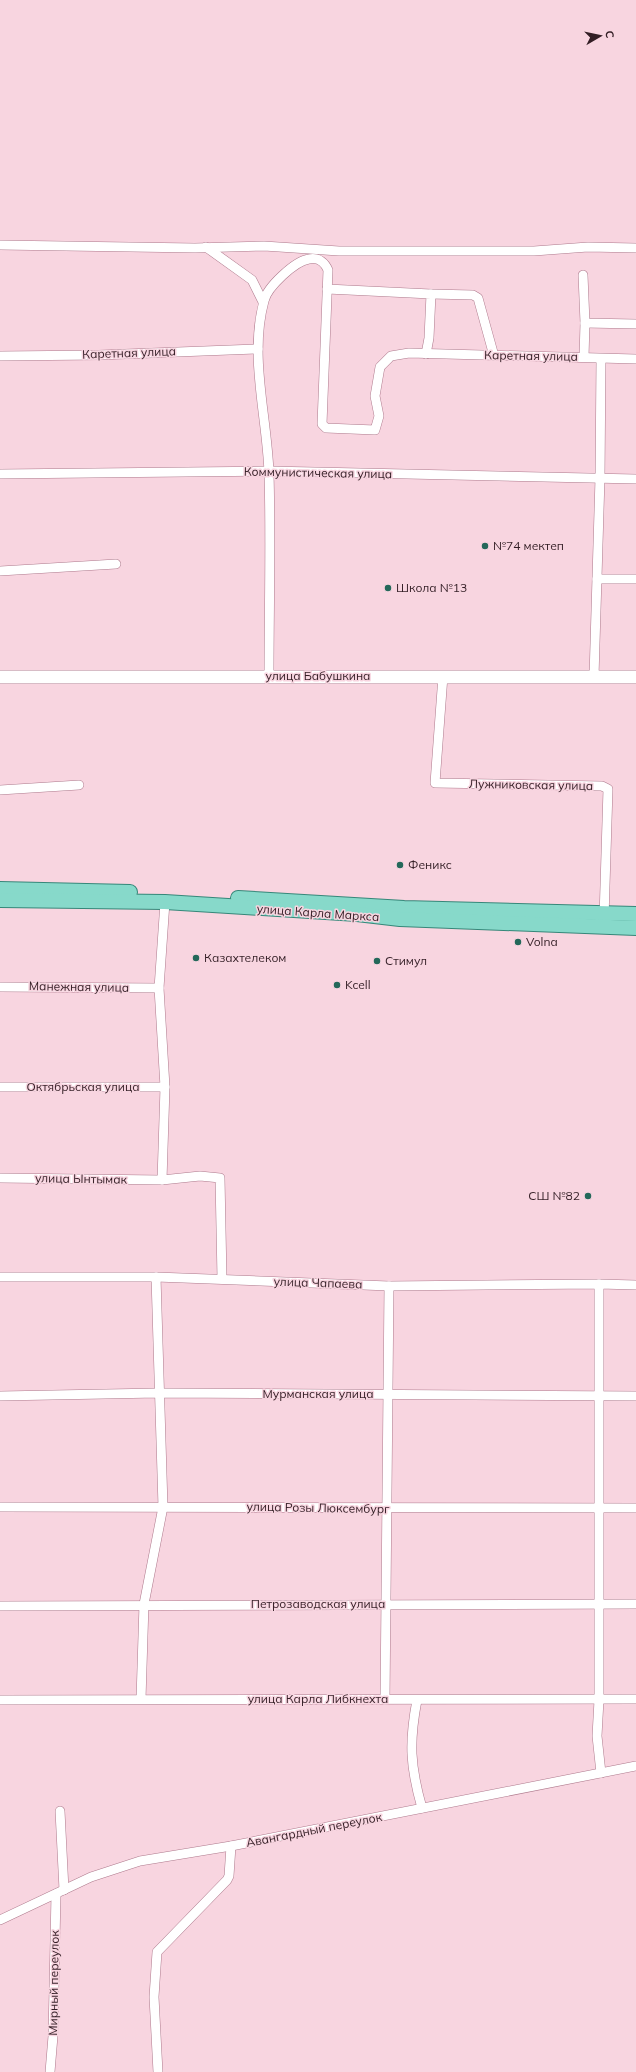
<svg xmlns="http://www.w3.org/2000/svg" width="636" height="2072" viewBox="0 0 636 2072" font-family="Mulish,sans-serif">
  <rect width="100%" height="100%" fill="#f8d5e0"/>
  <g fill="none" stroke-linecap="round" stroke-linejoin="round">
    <defs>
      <g id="street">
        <polyline points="0,245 195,248 264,246 339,251 534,251 588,247 636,248"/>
        <polyline points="206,247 252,280 263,302"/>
        <polyline points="583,275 585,323 636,324"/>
        <polyline points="327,289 431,294 429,338 426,354"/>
        <polyline points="431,294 473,295 478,298 494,356"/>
        <polyline points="0,356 99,355 258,349"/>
        <polyline points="584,357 585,323"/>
        <polyline points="0,474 269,471 636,479"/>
        <polyline points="0,571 116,564"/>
        <polyline points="597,579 636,579"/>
        <path d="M269,676C269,608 271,540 269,473C267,416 249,356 264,301C267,287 295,261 309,259C319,257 325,263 328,270L322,424L326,428L375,430L379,416L375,396L380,367L391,356L409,353L636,359"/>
        <polyline points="443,676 435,783 602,786 608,789 604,918"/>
        <polyline points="594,677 600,478 601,359"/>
        <polyline points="0,790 79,785"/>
        <polyline points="0,987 159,988"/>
        <polyline points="0,1087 165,1087"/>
        <polyline points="0,1178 162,1180 200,1176 220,1178 222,1279"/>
        <polyline points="162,1180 165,1087 159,988 165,902"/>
        <polyline points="0,1277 156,1277 389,1286 599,1284 636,1285"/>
        <polyline points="599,1284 599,1700 597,1736 601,1773"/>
        <polyline points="0,1396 158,1393 636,1396"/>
        <polyline points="0,1507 636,1508"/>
        <polyline points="0,1606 636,1604"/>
        <polyline points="141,1699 144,1604 163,1507 156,1277"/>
        <polyline points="0,1700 636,1699"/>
        <polyline points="385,1700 389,1286"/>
        <path d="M417,1700C409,1742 410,1766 422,1808"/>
        <polyline points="60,1811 64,1890"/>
        <polyline points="0,1920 91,1877 140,1861 231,1846 636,1766"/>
        <polyline points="50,2072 53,2036 56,1894"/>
        <polyline points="158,2072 154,1997 157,1952 227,1880 229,1876 231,1846"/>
      </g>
      <polyline id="secondary" points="0,677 636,677"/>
      <g id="primary">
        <polyline points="0,889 130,892"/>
        <polyline points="238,898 404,908 636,914"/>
        <polyline points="0,900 165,902 357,914 400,919 636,928"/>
      </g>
    </defs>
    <!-- street casing -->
    <use href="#street" stroke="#ae798c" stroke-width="10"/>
    <!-- secondary casing -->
    <use href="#secondary" stroke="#ae798c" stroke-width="14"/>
    <!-- primary casing -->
    <use href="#primary" stroke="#368779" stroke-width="16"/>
    <!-- street -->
    <use href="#street" stroke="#fff" stroke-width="9"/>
    <!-- secondary -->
    <use href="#secondary" stroke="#fff" stroke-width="13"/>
    <!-- primary -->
    <use href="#primary" stroke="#87d9ca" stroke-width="14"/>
  </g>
  <!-- markers -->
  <g fill="#24685a" stroke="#f8d5e0" stroke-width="1.5">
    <circle cx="485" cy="546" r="4"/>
    <circle cx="388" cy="588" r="4"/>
    <circle cx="400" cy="865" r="4"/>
    <circle cx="518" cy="942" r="4"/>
    <circle cx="196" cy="958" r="4"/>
    <circle cx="377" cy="961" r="4"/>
    <circle cx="337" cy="985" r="4"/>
    <circle cx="588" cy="1196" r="4"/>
  </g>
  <g text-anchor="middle" stroke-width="3" stroke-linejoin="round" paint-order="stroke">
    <!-- street labels -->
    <g font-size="12" fill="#331e25" stroke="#f8d5e0">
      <text transform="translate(129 353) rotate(-2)" y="4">Каретная улица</text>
      <text transform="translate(531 356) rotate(1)" y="4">Каретная улица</text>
      <text transform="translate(318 473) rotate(1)" y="4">Коммунистическая улица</text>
      <text x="318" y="680">улица Бабушкина</text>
      <text transform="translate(531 785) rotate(1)" y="4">Лужниковская улица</text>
      <text transform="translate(318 913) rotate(4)" y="4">улица Карла Маркса</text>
      <text transform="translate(79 987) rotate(1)" y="4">Манежная улица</text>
      <text x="83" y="1091">Октябрьская улица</text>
      <text transform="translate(81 1179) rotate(1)" y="4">улица Ынтымак</text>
      <text transform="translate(318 1283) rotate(2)" y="4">улица Чапаева</text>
      <text x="318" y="1398">Мурманская улица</text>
      <text transform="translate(318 1508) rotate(1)" y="4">улица Розы Люксембург</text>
      <text x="318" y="1608">Петрозаводская улица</text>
      <text x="318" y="1703">улица Карла Либкнехта</text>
      <text transform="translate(314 1830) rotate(-11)" y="4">Авангардный переулок</text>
      <text transform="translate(54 1983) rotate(-89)" y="4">Мирный переулок</text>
    </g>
    <!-- poi labels -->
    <g font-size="12" fill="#331e25" stroke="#f8d5e0" text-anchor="start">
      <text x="493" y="550">№74 мектеп</text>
      <text x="396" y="592">Школа №13</text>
      <text x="408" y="869">Феникс</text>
      <text x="526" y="946">Volna</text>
      <text x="204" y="962">Казахтелеком</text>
      <text x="385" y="965">Стимул</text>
      <text x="345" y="989">Kcell</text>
      <text x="580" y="1200" text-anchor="end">СШ №82</text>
    </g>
  </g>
  <!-- north arrow -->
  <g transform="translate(600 36) rotate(81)" stroke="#f8d5e0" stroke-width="3" paint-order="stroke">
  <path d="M0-3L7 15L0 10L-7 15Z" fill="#331e25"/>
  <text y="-6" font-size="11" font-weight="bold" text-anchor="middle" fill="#331e25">С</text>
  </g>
</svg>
